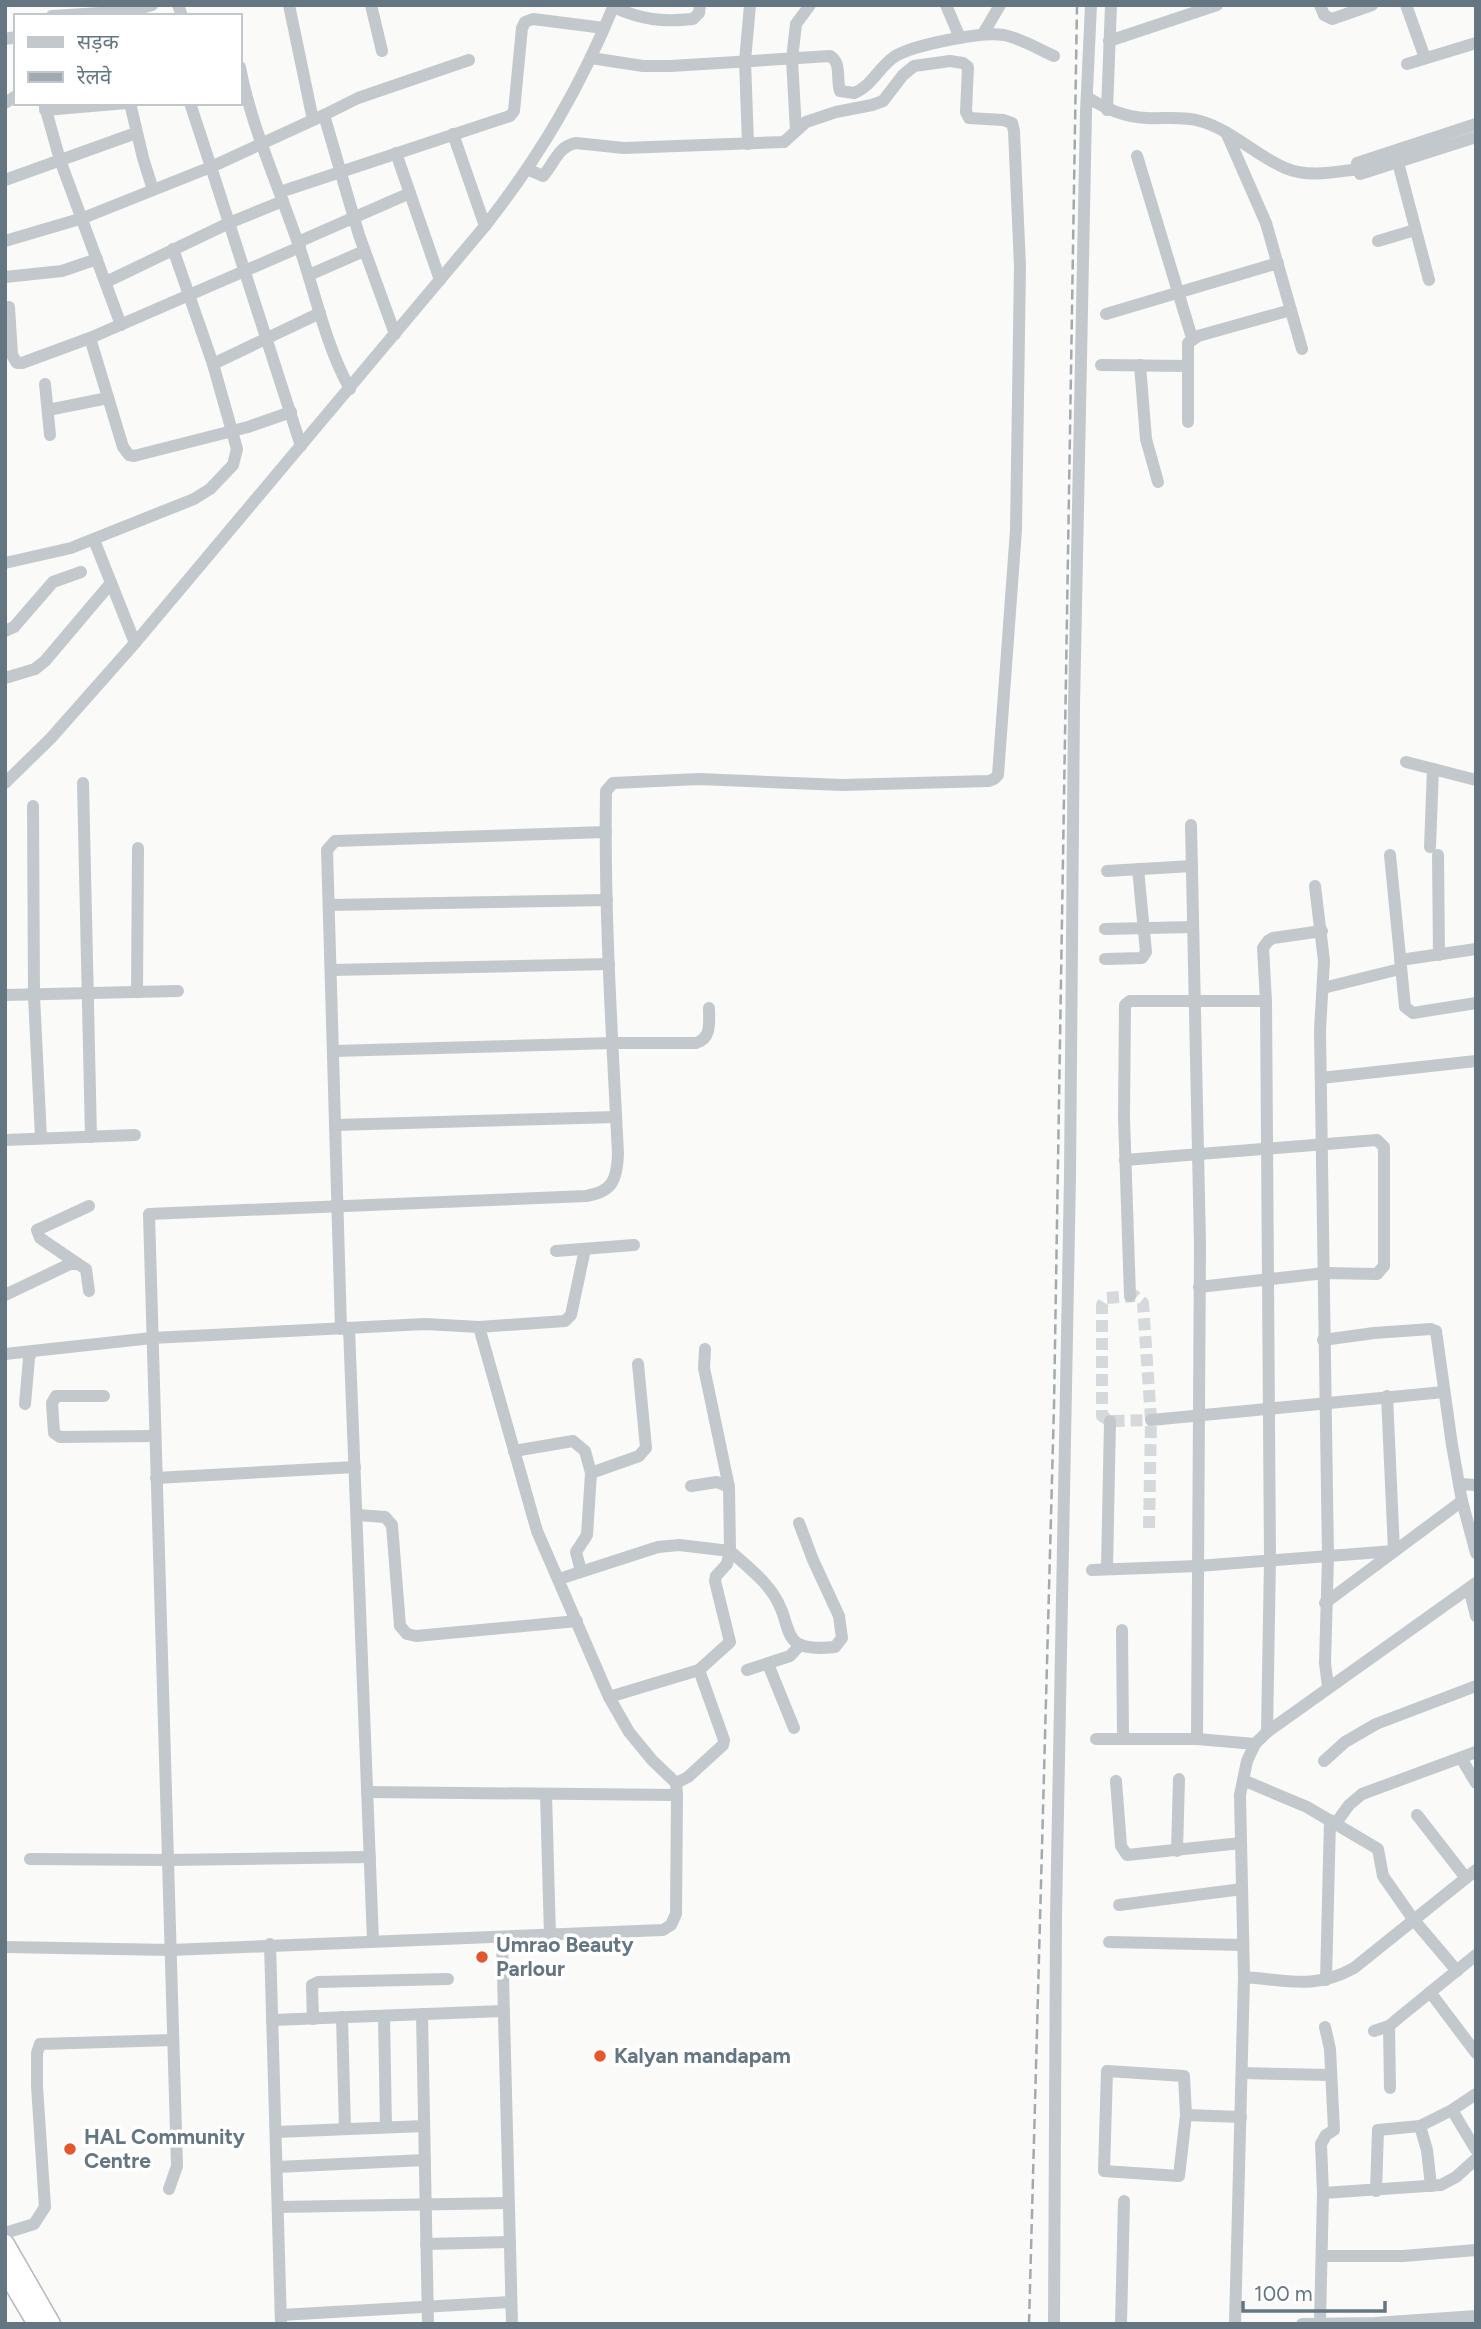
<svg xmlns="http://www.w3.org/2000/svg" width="1481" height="2329" viewBox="0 0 1481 2329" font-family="Figtree,'Noto Sans Devanagari',sans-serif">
  <rect width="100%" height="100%" fill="#fafaf8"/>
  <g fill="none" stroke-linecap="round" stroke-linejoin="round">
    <!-- minor-tunnel -->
    <polyline stroke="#d5d9db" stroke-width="12" stroke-dasharray="12 6" stroke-linecap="butt" points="1149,1528 1151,1420 1143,1303 1135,1296 1106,1298 1102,1305 1102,1416 1110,1421 1151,1420"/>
    <defs>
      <g id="highway">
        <polyline points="5,2244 51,2324"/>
        <polyline points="5,2270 37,2324"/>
      </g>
    </defs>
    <!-- highway casing -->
    <use href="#highway" stroke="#b4b9bd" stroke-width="21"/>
    <!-- minor -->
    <g stroke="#c3c8cc" stroke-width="12">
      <polyline points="178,5 182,16"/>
      <polyline points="289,5 313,120"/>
      <polyline points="371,5 382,51"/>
      <polyline points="946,5 960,38"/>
      <polyline points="1320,5 1324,15 1332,19 1372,5"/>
      <polyline points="1406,5 1425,58"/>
      <path d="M613,7C643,20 661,22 693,19L699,13L700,5"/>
      <polyline points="52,16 131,11 152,5"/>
      <polyline points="983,34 1000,5"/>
      <polyline points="5,39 16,37"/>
      <polyline points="1109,41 1217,5"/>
      <path d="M591,58L643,66H671L830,56C842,63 836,79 840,91L854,93C871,87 879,67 894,57C912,45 983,31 1004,35C1022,39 1038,49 1054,56"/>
      <polyline points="1407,64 1476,43"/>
      <path d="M240,67C252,130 280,189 300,249C316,296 326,346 350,389"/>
      <path d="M1087,97C1106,109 1124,117 1147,118C1164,119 1183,116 1200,121C1232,130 1255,155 1285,168C1308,178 1335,172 1359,169"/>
      <polyline points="5,103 16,96"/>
      <polyline points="44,103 60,160 121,325"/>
      <polyline points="130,103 143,158 153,190"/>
      <polyline points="45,110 127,103"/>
      <polyline points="1107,110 1111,5"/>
      <polyline points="324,115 358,98 469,60"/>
      <polyline points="1476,124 1357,163 1360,174 1476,137"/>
      <polyline points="796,131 792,59 796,24 810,5"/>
      <polyline points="1226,132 1266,223 1302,349"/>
      <polyline points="453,134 485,226"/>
      <polyline points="748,144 745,61 750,5"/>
      <polyline points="396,153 440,280"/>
      <polyline points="1396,155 1429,280"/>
      <polyline points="1137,156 1192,338"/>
      <polyline points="5,180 136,133"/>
      <polyline points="280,192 510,116 514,111 522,28 525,22 533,19 604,28"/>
      <polyline points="5,241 83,218 211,167 190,103"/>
      <polyline points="1378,241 1415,230"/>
      <polyline points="298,242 410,193"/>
      <polyline points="309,275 364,251"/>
      <polyline points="5,277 62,271 97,259"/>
      <polyline points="106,282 229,223 283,201"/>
      <polyline points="9,307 12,355 17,363 22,363 90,338 300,247"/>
      <polyline points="1106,314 1278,263"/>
      <polyline points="90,338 123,447 129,455 134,456 248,427 291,412"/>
      <polyline points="213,364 320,313"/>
      <polyline points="1101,365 1187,366"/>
      <polyline points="1140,365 1146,439 1158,482"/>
      <polyline points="45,384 50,435"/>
      <polyline points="48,410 108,398"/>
      <polyline points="1188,422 1188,343 1198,336 1291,310"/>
      <polyline points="301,446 211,167 324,115 359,235 395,334"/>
      <polyline points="94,540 135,643"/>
      <polyline points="5,563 71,548 194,499 210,489 233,465 237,449 213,364 173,249"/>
      <polyline points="5,631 14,627 53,582 81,572"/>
      <polyline points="5,678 35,669 45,661 111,583"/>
      <polyline points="1406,762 1476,780"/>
      <path d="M5,783L51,738L135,643L485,226C540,156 580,88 614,5"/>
      <polyline points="83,783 91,1137"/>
      <polyline points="33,806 34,996 41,1138"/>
      <polyline points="1191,825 1200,1245 1197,1739"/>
      <polyline points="1430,847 1433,769"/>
      <polyline points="1390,855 1405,1007 1413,1013 1476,1003"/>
      <polyline points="1438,855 1439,955"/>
      <polyline points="1107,871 1192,866"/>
      <polyline points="1315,886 1324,961 1320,1030 1328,1557 1325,1663 1328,1687"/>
      <polyline points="329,905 607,900"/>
      <polyline points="1105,929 1193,927"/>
      <polyline points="1105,959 1142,958 1146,952 1138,869"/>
      <polyline points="1400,960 1476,949"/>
      <polyline points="332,970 609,964"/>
      <polyline points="1323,988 1400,969"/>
      <polyline points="137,992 138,848"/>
      <polyline points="5,995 178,991"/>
      <path d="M334,1051L612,1043H696C712,1038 709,1022 709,1008"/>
      <polyline points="1321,1078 1476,1061"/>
      <polyline points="335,1125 616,1117"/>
      <polyline points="5,1140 135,1135"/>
      <polyline points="1125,1160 1377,1140 1384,1147 1384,1266 1377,1274 1325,1273 1199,1287"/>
      <polyline points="556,1251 634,1245"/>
      <polyline points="78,1264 40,1238 37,1230 89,1206"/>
      <polyline points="5,1295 70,1264 78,1264 86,1269 89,1291"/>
      <polyline points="1130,1296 1124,1117 1125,1005 1130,1001 1266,1001"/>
      <polyline points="479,1327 565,1321 571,1315 585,1249"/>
      <polyline points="349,1328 373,1941"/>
      <polyline points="341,1329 327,850 335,841 606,832"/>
      <polyline points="1323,1340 1374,1333 1431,1329 1436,1331 1452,1445 1462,1501 1476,1553"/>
      <polyline points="705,1349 704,1368 729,1487"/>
      <polyline points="5,1354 152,1338 425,1324 479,1327 537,1531 609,1697 629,1732 652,1760 676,1783 677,1795 676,1914 671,1925 663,1930 171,1950 5,1947"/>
      <polyline points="104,1396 56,1396 52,1403 54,1433 60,1437 155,1436"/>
      <polyline points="25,1404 29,1358 32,1351"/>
      <polyline points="1151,1420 1444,1392"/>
      <polyline points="514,1451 573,1441 585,1451 591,1473"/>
      <polyline points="156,1478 355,1467"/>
      <polyline points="1459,1484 1476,1485"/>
      <polyline points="357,1515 385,1517 392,1525 400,1626 407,1634 416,1636 577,1621"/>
      <path d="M730,1551C749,1568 772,1585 781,1609C786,1619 787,1637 797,1643C806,1649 826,1648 835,1647L842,1638L839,1616L813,1560L799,1523"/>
      <polyline points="1107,1569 1110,1421"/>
      <polyline points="1092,1570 1198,1566 1394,1551 1387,1396"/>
      <polyline points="581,1571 576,1552 587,1535 591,1473 639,1456 646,1448 638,1364"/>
      <polyline points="559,1579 658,1547 679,1545 730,1551 729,1487 717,1482 691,1486"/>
      <polyline points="1469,1588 1476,1616"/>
      <polyline points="1325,1603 1462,1501"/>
      <polyline points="1122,1630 1123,1737"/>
      <polyline points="768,1664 794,1728"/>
      <polyline points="699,1670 730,1642 715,1581 716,1576 727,1564 730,1551"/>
      <polyline points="747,1670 790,1656 800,1645"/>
      <polyline points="609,1697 699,1670 724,1740 723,1745 688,1777 676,1783"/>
      <polyline points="1267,1732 1270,1560 1266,1001 1263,948 1268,941 1273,938 1322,931"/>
      <polyline points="1096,1739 1197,1739 1255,1744"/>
      <polyline points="1461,1758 1476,1783"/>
      <polyline points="1324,1761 1345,1742 1376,1724 1476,1686"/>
      <polyline points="1243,1780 1307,1807 1378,1849 1383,1876 1413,1919 1457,1971"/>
      <polyline points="1116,1781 1121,1846 1127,1855 1241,1843"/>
      <polyline points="367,1792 677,1795"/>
      <polyline points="546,1794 550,1936"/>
      <polyline points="1417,1815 1466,1878"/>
      <polyline points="1336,1823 1349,1805 1362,1794 1476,1752"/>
      <polyline points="1177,1851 1179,1779"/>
      <polyline points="30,1859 168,1860 370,1857"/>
      <polyline points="1119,1905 1242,1889"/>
      <polyline points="502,1938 512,2324"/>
      <polyline points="1109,1942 1243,1945"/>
      <polyline points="270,1944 281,2324"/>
      <path d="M1244,1977C1287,1980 1314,1990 1354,1968L1476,1870"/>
      <polyline points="1326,1980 1330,1820"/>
      <polyline points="1430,1992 1476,2053"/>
      <polyline points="422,2014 428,2324"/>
      <polyline points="384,2016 386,2127"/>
      <polyline points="342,2017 345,2129"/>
      <polyline points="313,2019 312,1985 318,1982 448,1979"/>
      <polyline points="272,2020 503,2011"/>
      <polyline points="1389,2026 1390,2088"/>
      <polyline points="1374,2031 1389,2026 1401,2016 1476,1955"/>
      <polyline points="1242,2073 1331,2075"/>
      <polyline points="1476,2094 1452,2110 1476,2150"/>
      <polyline points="1186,2115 1184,2076 1107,2071 1104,2171 1179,2176 1186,2115 1241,2117"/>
      <polyline points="276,2132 424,2126"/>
      <polyline points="277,2167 425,2160"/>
      <polyline points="1431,2186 1427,2150 1420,2126 1452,2110"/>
      <path d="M169,2189L177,2166L149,1214L586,1196C613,1192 617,1179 618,1154C612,1033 604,912 606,791L613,783L699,779L842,785L989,781L994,779L998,775L1016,530L1020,266L1014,131L1012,123L1003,120L969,118L966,112L968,67L963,63L950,61L914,66L903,75L883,101L872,105L836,112L806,122L784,142L624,148L576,143C558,146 554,164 543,176L527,169"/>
      <polyline points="1376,2191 1378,2130 1420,2126"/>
      <polyline points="1323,2193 1441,2185 1456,2177 1476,2159"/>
      <polyline points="278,2207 508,2203"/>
      <polyline points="5,2233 34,2224 45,2207 37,2086 37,2053 40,2044 173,2040"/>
      <polyline points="426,2244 510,2242"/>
      <polyline points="1322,2256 1403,2256 1476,2250"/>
      <polyline points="281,2315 511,2302"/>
      <polyline points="1320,2323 1323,2193 1321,2144 1326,2135 1334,2130 1330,2049 1325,2027"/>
      <polyline points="1054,2324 1056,1917 1070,1176 1074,706 1086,112 1091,5"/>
      <polyline points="1121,2324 1124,2201"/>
      <polyline points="1235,2324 1244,1977 1240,1795 1247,1761 1255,1744 1267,1732 1476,1583"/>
      <polyline points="1302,2324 1375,2323 1476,2316"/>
    </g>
    <!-- highway -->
    <use href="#highway" stroke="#fff" stroke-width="18"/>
    <!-- rail -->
    <polyline stroke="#a2aab0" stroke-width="2.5" stroke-dasharray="10 5" stroke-linecap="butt" points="1029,2324 1054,1406 1077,5"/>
  </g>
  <!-- markers -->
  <g fill="#e4572e" stroke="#fff" stroke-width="2.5">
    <circle cx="482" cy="1957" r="7"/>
    <circle cx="600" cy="2056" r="7"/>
    <circle cx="70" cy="2149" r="7"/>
  </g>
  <g text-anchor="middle" stroke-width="7" stroke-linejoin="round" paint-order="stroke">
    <!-- poi labels -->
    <g font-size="21" font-weight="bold" fill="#657683" stroke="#fff" text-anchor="start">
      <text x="496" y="1952">Umrao Beauty<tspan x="496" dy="24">Parlour</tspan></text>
      <text x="614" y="2063">Kalyan mandapam</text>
      <text x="84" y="2144">HAL Community<tspan x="84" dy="24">Centre</tspan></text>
    </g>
  </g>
  <!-- border -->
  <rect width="1481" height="2329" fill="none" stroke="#657683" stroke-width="14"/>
  <!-- legend -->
  <rect x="14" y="14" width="228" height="91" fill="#ffffff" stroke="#c1c8cd" stroke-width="2"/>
  <rect x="28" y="37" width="35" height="10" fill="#c3c8cc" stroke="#c1c8cd" stroke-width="2"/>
  <text x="77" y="49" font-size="21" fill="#657683">सड़क</text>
  <rect x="28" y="72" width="35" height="10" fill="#a2aab0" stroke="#c1c8cd" stroke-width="2"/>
  <text x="77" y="84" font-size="21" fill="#657683">रेलवे</text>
  <!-- scale -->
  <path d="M1243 2301v10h142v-10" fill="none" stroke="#657683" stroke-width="3.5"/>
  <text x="1254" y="2301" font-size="21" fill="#657683" stroke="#ffffff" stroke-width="5" paint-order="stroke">100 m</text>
</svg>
